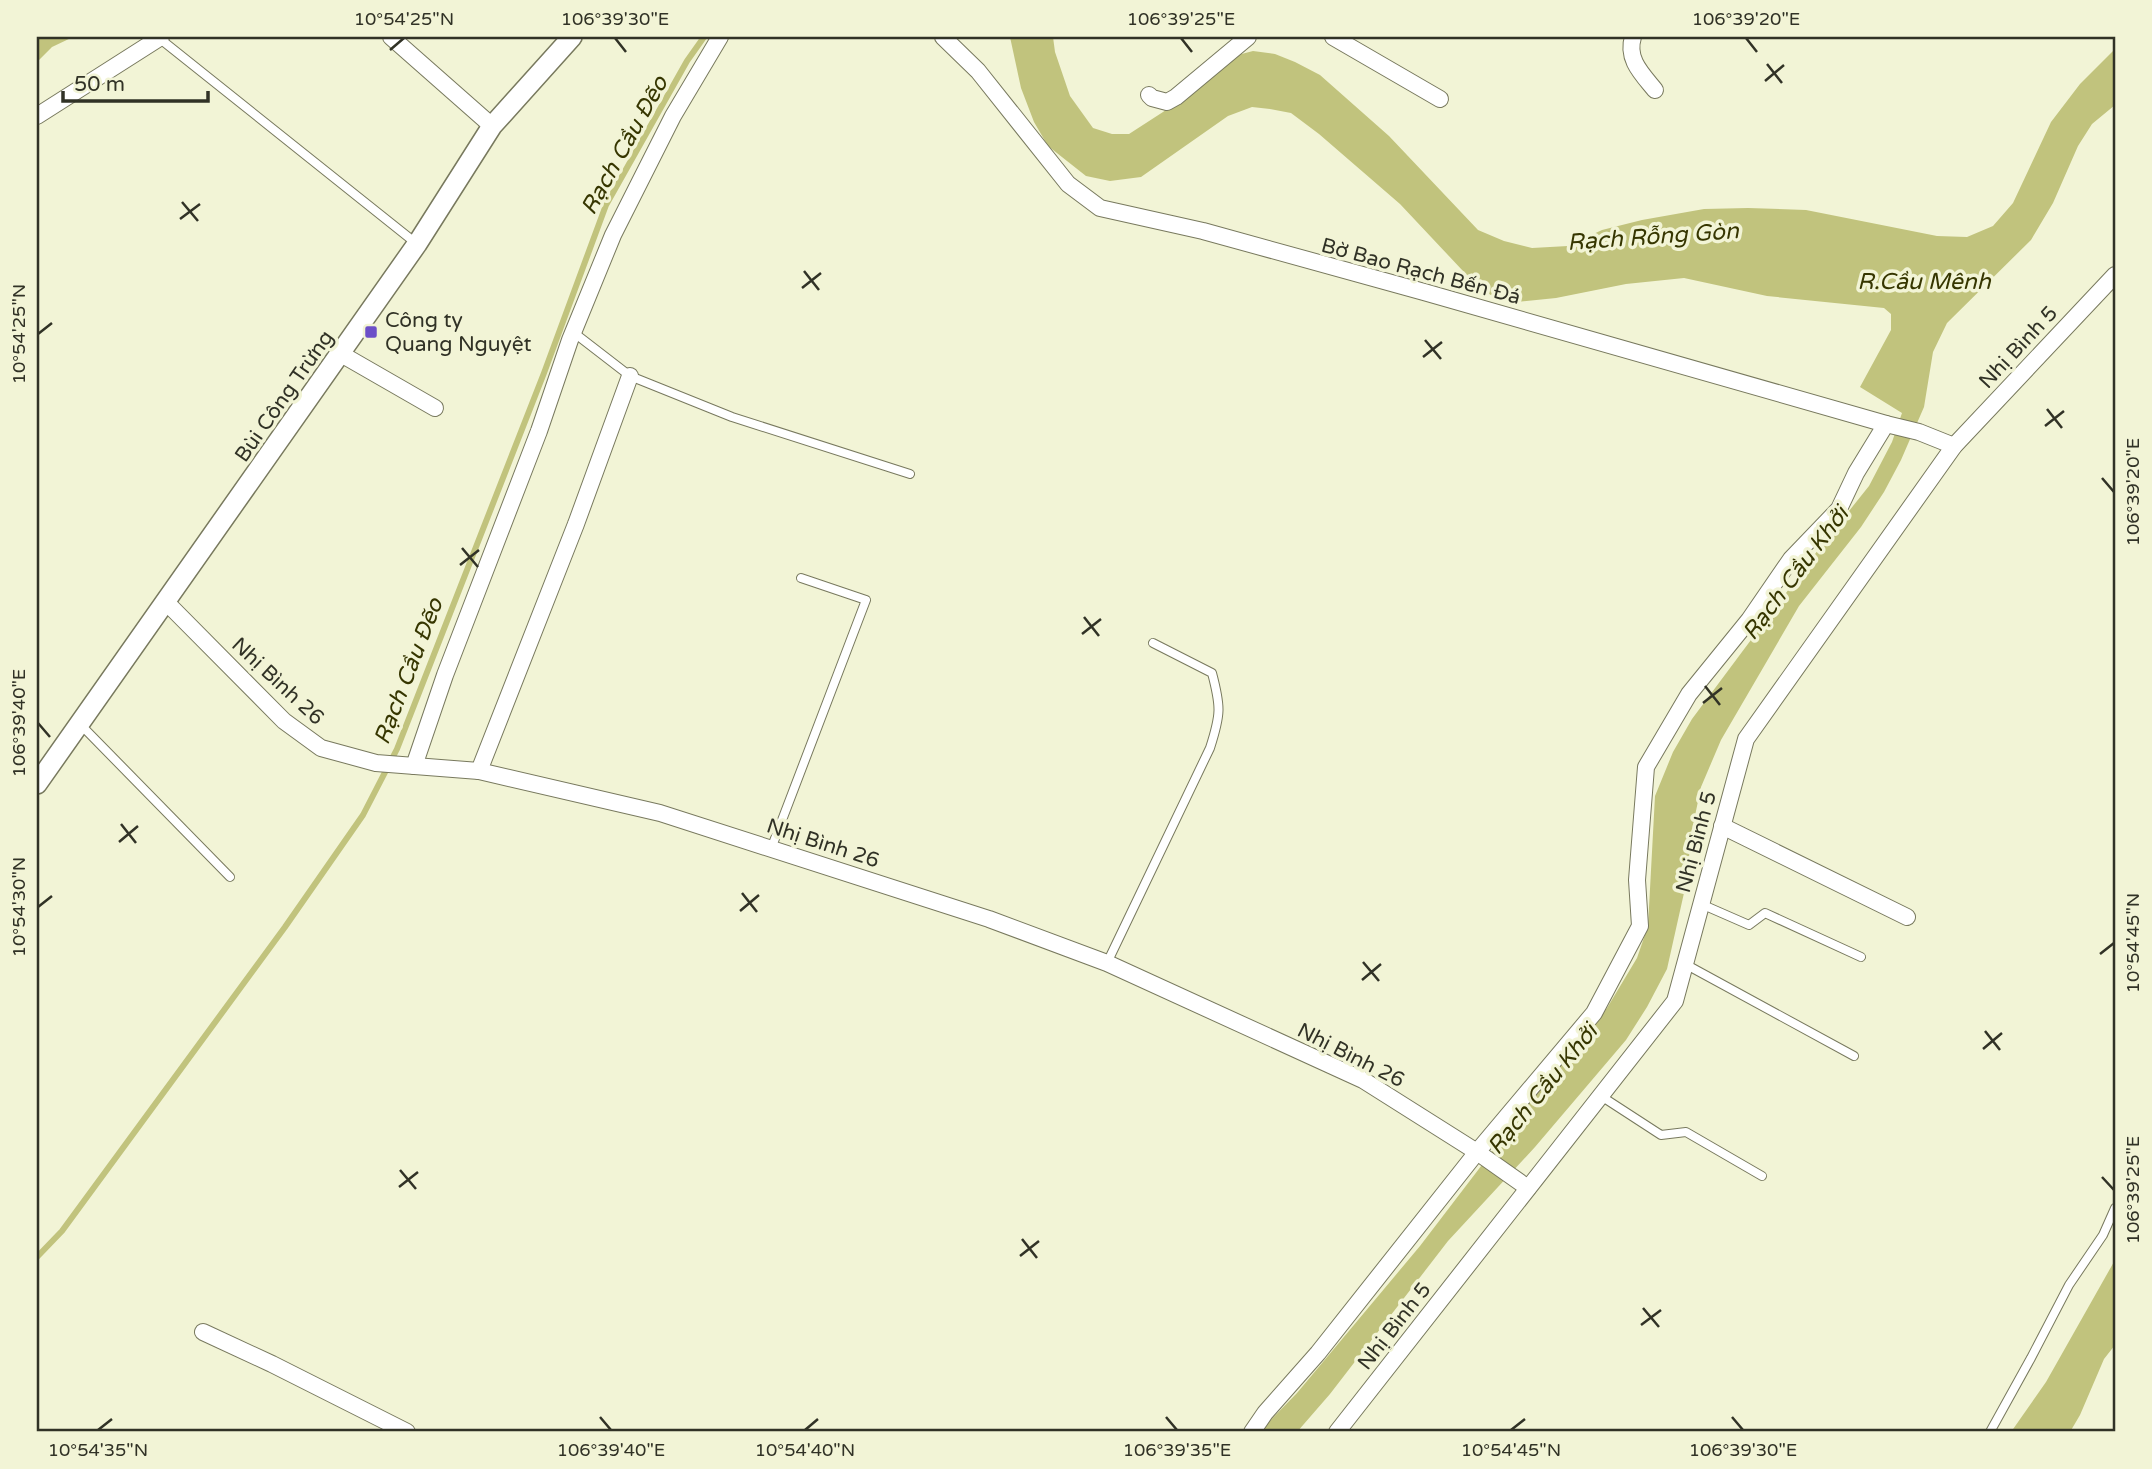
<svg xmlns="http://www.w3.org/2000/svg" width="2152" height="1469" viewBox="0 0 2152 1469" font-family="'Varela Round',sans-serif">
  <rect width="100%" height="100%" fill="#f2f4d6"/>
  <!-- water -->
  <g fill="#c1c37d">
    <polygon points="37,37 73,37 52,47 37,62"/>
    <polygon points="1010,37 1053,37 1055,52 1070,96 1093,128 1112,134 1129,134 1163,112 1234,56 1253,51 1275,54 1295,62 1320,75 1389,136 1478,230 1504,241 1532,248 1568,246 1602,230 1642,220 1704,209 1748,208 1806,210 1937,236 1967,237 1993,226 2013,203 2051,122 2080,84 2115,49 2115,105 2092,124 2078,146 2053,203 2031,240 1947,323 1933,352 1924,407 1901,460 1884,492 1861,527 1799,606 1721,740 1701,787 1692,830 1686,884 1667,969 1647,1007 1626,1040 1535,1147 1448,1241 1330,1394 1297,1432 1259,1432 1297,1393 1420,1246 1533,1098 1607,1008 1637,958 1648,926 1655,796 1673,752 1692,719 1821,546 1869,486 1892,442 1902,413 1860,387 1891,330 1891,314 1884,308 1767,296 1684,278 1626,284 1556,298 1517,302 1496,298 1479,288 1400,204 1319,134 1291,113 1270,109 1252,107 1228,116 1141,177 1110,181 1086,176 1048,146 1034,122 1021,88"/>
    <polygon points="2115,1260 2115,1345 2104,1359 2080,1415 2070,1432 2011,1432 2046,1382"/>
  </g>
  <g fill="none" stroke-linecap="round" stroke-linejoin="round">
    <!-- stream -->
    <polyline stroke="#c1c37d" stroke-width="6" points="37,1257 62,1231 285,927 363,815 397,749 544,373 606,205 687,61 704,37"/>
    <defs>
      <g id="service">
        <polyline points="159,38 417,244"/>
        <polyline points="573,332 630,376 732,417 910,474"/>
        <polyline points="80,724 230,877"/>
        <polyline points="771,849 866,600 801,578"/>
        <polyline points="1701,904 1749,925 1765,913 1861,957"/>
        <path d="M1107,963L1210,748C1221,714 1221,707 1212,673L1153,643"/>
        <polyline points="1685,964 1854,1056"/>
        <polyline points="1601,1096 1661,1135 1686,1132 1762,1176"/>
        <polyline points="1990,1432 2031,1358 2069,1285 2103,1235 2115,1208"/>
      </g>
      <g id="minor">
        <polyline points="391,37 492,126"/>
        <polyline points="943,37 978,71 1068,184 1100,208 1203,231 1424,292 1886,424 1919,432 1954,446"/>
        <polyline points="1333,37 1440,99"/>
        <path d="M1633,37C1626,59 1642,74 1655,90"/>
        <polyline points="1149,95 1152,98 1167,102 1176,97 1248,37"/>
        <polyline points="37,116 161,37"/>
        <polyline points="341,354 435,408"/>
        <polyline points="166,602 284,721 321,748 376,763 479,771 660,813 989,919 1107,963 1363,1080 1477,1152 1528,1188"/>
        <polyline points="414,766 445,675 539,431 570,340 613,235 673,116 720,37"/>
        <polyline points="479,771 576,524 630,376"/>
        <polyline points="1722,826 1907,917"/>
        <polyline points="203,1332 272,1364 407,1432"/>
        <polyline points="1252,1432 1265,1413 1318,1353 1477,1152 1594,1013 1640,926 1637,880 1646,767 1689,694 1749,620 1791,559 1839,509 1856,473 1886,424"/>
        <polyline points="1337,1432 1675,1001 1746,739 1954,446 2115,275"/>
      </g>
      <polyline id="tertiary" points="37,784 417,244 492,126 572,37"/>
    </defs>
    <!-- service casing -->
    <use href="#service" stroke="#78795e" stroke-width="10"/>
    <!-- minor casing -->
    <use href="#minor" stroke="#78795e" stroke-width="18"/>
    <!-- tertiary casing -->
    <use href="#tertiary" stroke="#78795e" stroke-width="22"/>
    <!-- service -->
    <use href="#service" stroke="#fff" stroke-width="8"/>
    <!-- minor -->
    <use href="#minor" stroke="#fff" stroke-width="16"/>
    <!-- tertiary -->
    <use href="#tertiary" stroke="#fff" stroke-width="19"/>
  </g>
  <!-- ticks -->
  <path fill="none" stroke="#313226" stroke-width="2.5" d="M615,38L626,52M1181,38L1192,52M1746,38L1757,52M390,50L404,38M1767,64L1782,83M1765,81L1784,65M182,202L198,221M180,219L200,204M804,271L819,290M802,288L821,273M38,334L52,323M1425,340L1441,359M1423,357L1442,342M2047,409L2062,428M2045,426L2064,411M2102,478L2114,492M462,548L478,567M460,565L479,550M1084,617L1099,636M1082,634L1101,619M1705,686L1720,705M1703,703L1722,688M38,723L50,737M121,824L136,843M119,842L138,826M742,893L757,912M38,907L52,896M740,911L759,895M2100,954L2114,943M1363,962L1379,981M1362,980L1381,964M1985,1031L2000,1050M1983,1049L2002,1033M400,1170L416,1189M2102,1177L2114,1190M399,1187L418,1172M1022,1239L1037,1258M1020,1256L1039,1241M1643,1308L1659,1327M1641,1325L1661,1310M600,1417L611,1430M1166,1417L1177,1430M1732,1417L1743,1430M98,1430L112,1419M805,1430L818,1419M1511,1430L1525,1419"/>
  <!-- markers -->
  <rect fill="#6c4fc8" stroke="#f2f4d6" stroke-width="2.5" x="364" y="325" width="14" height="14" rx="3.5"/>
  <g text-anchor="middle" stroke-width="7" stroke-linejoin="round" paint-order="stroke">
    <!-- street labels -->
    <g font-size="21" fill="#313226" stroke="#f2f4d6">
      <text transform="translate(1421 271) rotate(15)" y="7">Bờ Bao Rạch Bến Đá</text>
      <text transform="translate(2018 347) rotate(-47)" y="7">Nhị Bình 5</text>
      <text transform="translate(284 396) rotate(-55)" y="7">Bùi Công Trừng</text>
      <text transform="translate(278 681) rotate(43)" y="7">Nhị Bình 26</text>
      <text transform="translate(1696 842) rotate(-75)" y="7">Nhị Bình 5</text>
      <text transform="translate(823 843) rotate(18)" y="7">Nhị Bình 26</text>
      <text transform="translate(1351 1055) rotate(27)" y="7">Nhị Bình 26</text>
      <text transform="translate(1394 1326) rotate(-52)" y="7">Nhị Bình 5</text>
    </g>
    <!-- poi labels -->
    <g font-size="21" fill="#313226" stroke="#f2f4d6" text-anchor="start">
      <text x="385" y="327">Công ty<tspan x="385" dy="24">Quang Nguyệt</tspan></text>
    </g>
    <!-- water labels -->
    <g font-size="23" font-style="italic" fill="#363600" stroke="#f2f4d6">
      <text transform="translate(624 145) rotate(-61)" y="8">Rạch Cầu Đẽo</text>
      <text transform="translate(1653 236) rotate(-4)" y="8">Rạch Rỗng Gòn</text>
      <text x="1924" y="289">R.Cầu Mênh</text>
      <text transform="translate(1795 573) rotate(-53)" y="8">Rạch Cầu Khởi</text>
      <text transform="translate(408 671) rotate(-69)" y="8">Rạch Cầu Đẽo</text>
      <text transform="translate(1542 1089) rotate(-51)" y="8">Rạch Cầu Khởi</text>
    </g>
  </g>
  <!-- border -->
  <rect width="2152" height="1469" fill="none" stroke="#f2f4d6" stroke-width="77"/>
  <!-- scale -->
  <path d="M63 91v10h145v-10" fill="none" stroke="#313226" stroke-width="3.5"/>
  <text x="74" y="91" font-size="21" fill="#313226" stroke="#f2f4d6" stroke-width="5" paint-order="stroke">50 m</text>
  <rect x="38" y="38" width="2076" height="1392" fill="none" stroke="#313226" stroke-width="2.5"/>
  <g font-size="18" text-anchor="middle" fill="#313226">
    <text x="404" y="25">10°54'25"N</text>
    <text x="615" y="25">106°39'30"E</text>
    <text x="1181" y="25">106°39'25"E</text>
    <text x="1746" y="25">106°39'20"E</text>
    <text transform="translate(19 334) rotate(-90)" y="6">10°54'25"N</text>
    <text transform="translate(2133 492) rotate(-90)" y="6">106°39'20"E</text>
    <text transform="translate(19 723) rotate(-90)" y="6">106°39'40"E</text>
    <text transform="translate(19 907) rotate(-90)" y="6">10°54'30"N</text>
    <text transform="translate(2133 943) rotate(-90)" y="6">10°54'45"N</text>
    <text transform="translate(2133 1190) rotate(-90)" y="6">106°39'25"E</text>
    <text x="98" y="1456">10°54'35"N</text>
    <text x="611" y="1456">106°39'40"E</text>
    <text x="805" y="1456">10°54'40"N</text>
    <text x="1177" y="1456">106°39'35"E</text>
    <text x="1511" y="1456">10°54'45"N</text>
    <text x="1743" y="1456">106°39'30"E</text>
  </g>
</svg>
